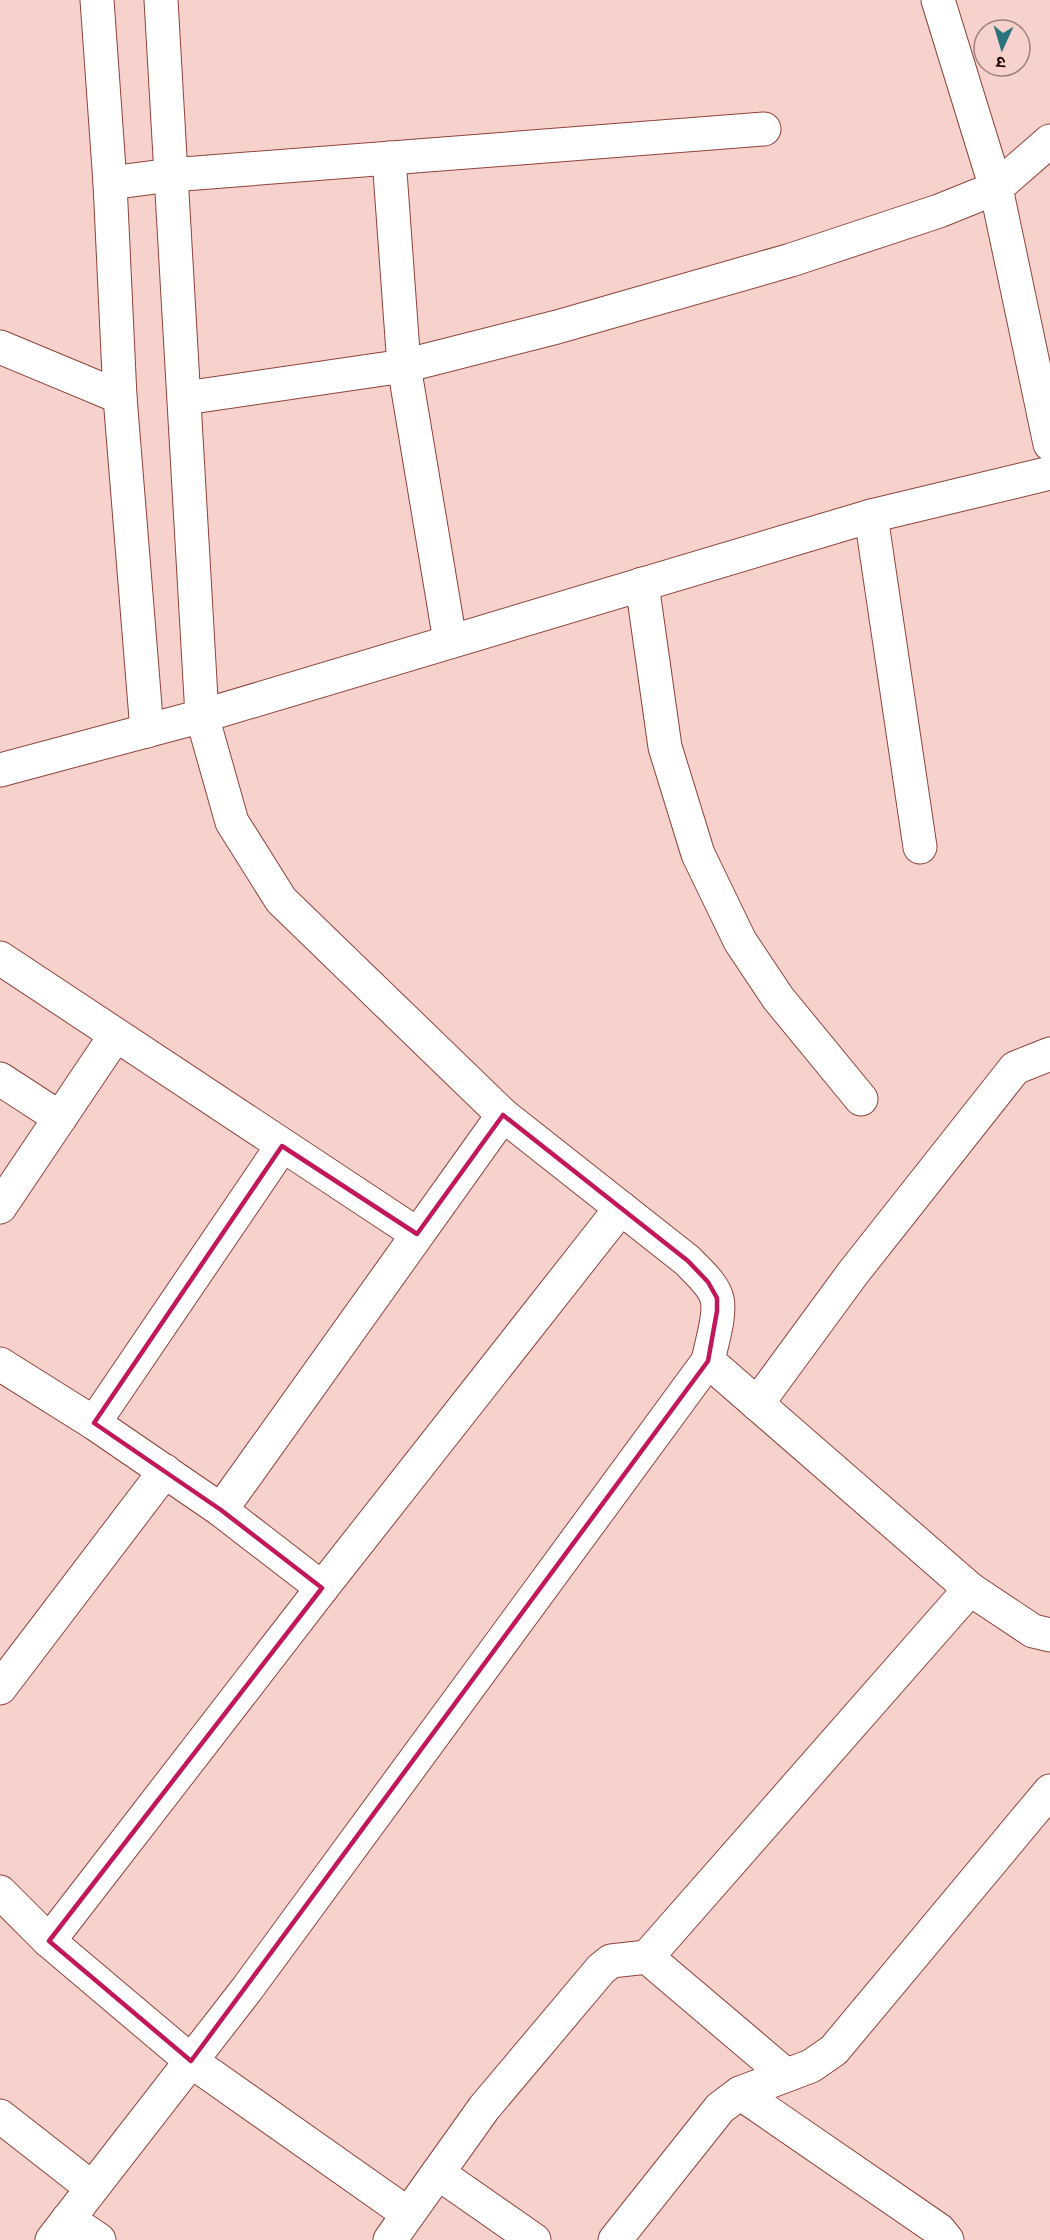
<svg xmlns="http://www.w3.org/2000/svg" width="1050" height="2240" viewBox="0 0 1050 2240" font-family="Manrope,'Noto Sans Devanagari',sans-serif">
  <rect width="100%" height="100%" fill="#f7d2cd"/>
  <g fill="none" stroke-linecap="round" stroke-linejoin="round">
    <defs>
      <g id="minor">
        <polyline points="97,0 110,183 120,397 147,731"/>
        <path d="M161,0L202,716L232,822L281,900L503,1115L688,1261C698,1272 714,1285 717,1299C721,1315 711,1345 708,1361"/>
        <polyline points="938,0 996,188 1050,444"/>
        <polyline points="389,158 404,366 450,641"/>
        <polyline points="110,183 171,175 764,129"/>
        <polyline points="0,347 120,397"/>
        <polyline points="185,398 404,366 557,327 791,260 939,211 996,188 1050,141"/>
        <polyline points="871,516 920,847"/>
        <polyline points="642,584 665,747 698,854 740,941 778,998 861,1099"/>
        <polyline points="0,770 202,716 871,516 1050,473"/>
        <polyline points="0,958 417,1234"/>
        <polyline points="0,1079 60,1118"/>
        <polyline points="0,1207 115,1036"/>
        <polyline points="0,1364 94,1423 221,1510 322,1588"/>
        <polyline points="757,1404 853,1273 1015,1068 1050,1054"/>
        <polyline points="94,1423 282,1146"/>
        <polyline points="221,1510 503,1115"/>
        <polyline points="0,1688 165,1471"/>
        <polyline points="0,1892 49,1941 191,2061 408,2214"/>
        <polyline points="49,1941 322,1588 621,1208"/>
        <polyline points="647,1957 786,2075"/>
        <polyline points="740,2093 939,2230 947,2240"/>
        <polyline points="0,2116 92,2188"/>
        <polyline points="438,2173 534,2240"/>
        <polyline points="68,2219 99,2240"/>
        <polyline points="52,2240 247,1989 708,1361 970,1589 1033,1631 1050,1635"/>
        <polyline points="390,2240 484,2108 601,1969 611,1961 647,1957 970,1589"/>
        <polyline points="615,2240 720,2108 740,2093 811,2066 834,2050 1050,1791"/>
      </g>
    </defs>
    <!-- minor casing -->
    <use href="#minor" stroke="#8f423a" stroke-width="35"/>
    <!-- minor -->
    <use href="#minor" stroke="#fff" stroke-width="33"/>
  </g>
  <!-- marked area -->
  <path fill="none" stroke="#c2185b" stroke-width="4.5" stroke-linejoin="round" d="M503,1115L688,1261L708,1282L717,1298V1311L708,1361L191,2061L49,1941L322,1588L221,1510L94,1423L282,1146L417,1234Z"/>
  <!-- north arrow -->
  <g transform="translate(1002 48) rotate(184)"><circle r="28" fill="#f7d2cd" stroke="#a07f7b" stroke-width="1.5"/>
  <path d="M0-4.5L10 22L0 15L-10 22Z" fill="#2a737d"/>
  <text y="-9" font-size="16" font-weight="bold" text-anchor="middle" fill="#1d0201">उ</text>
  </g>
</svg>
